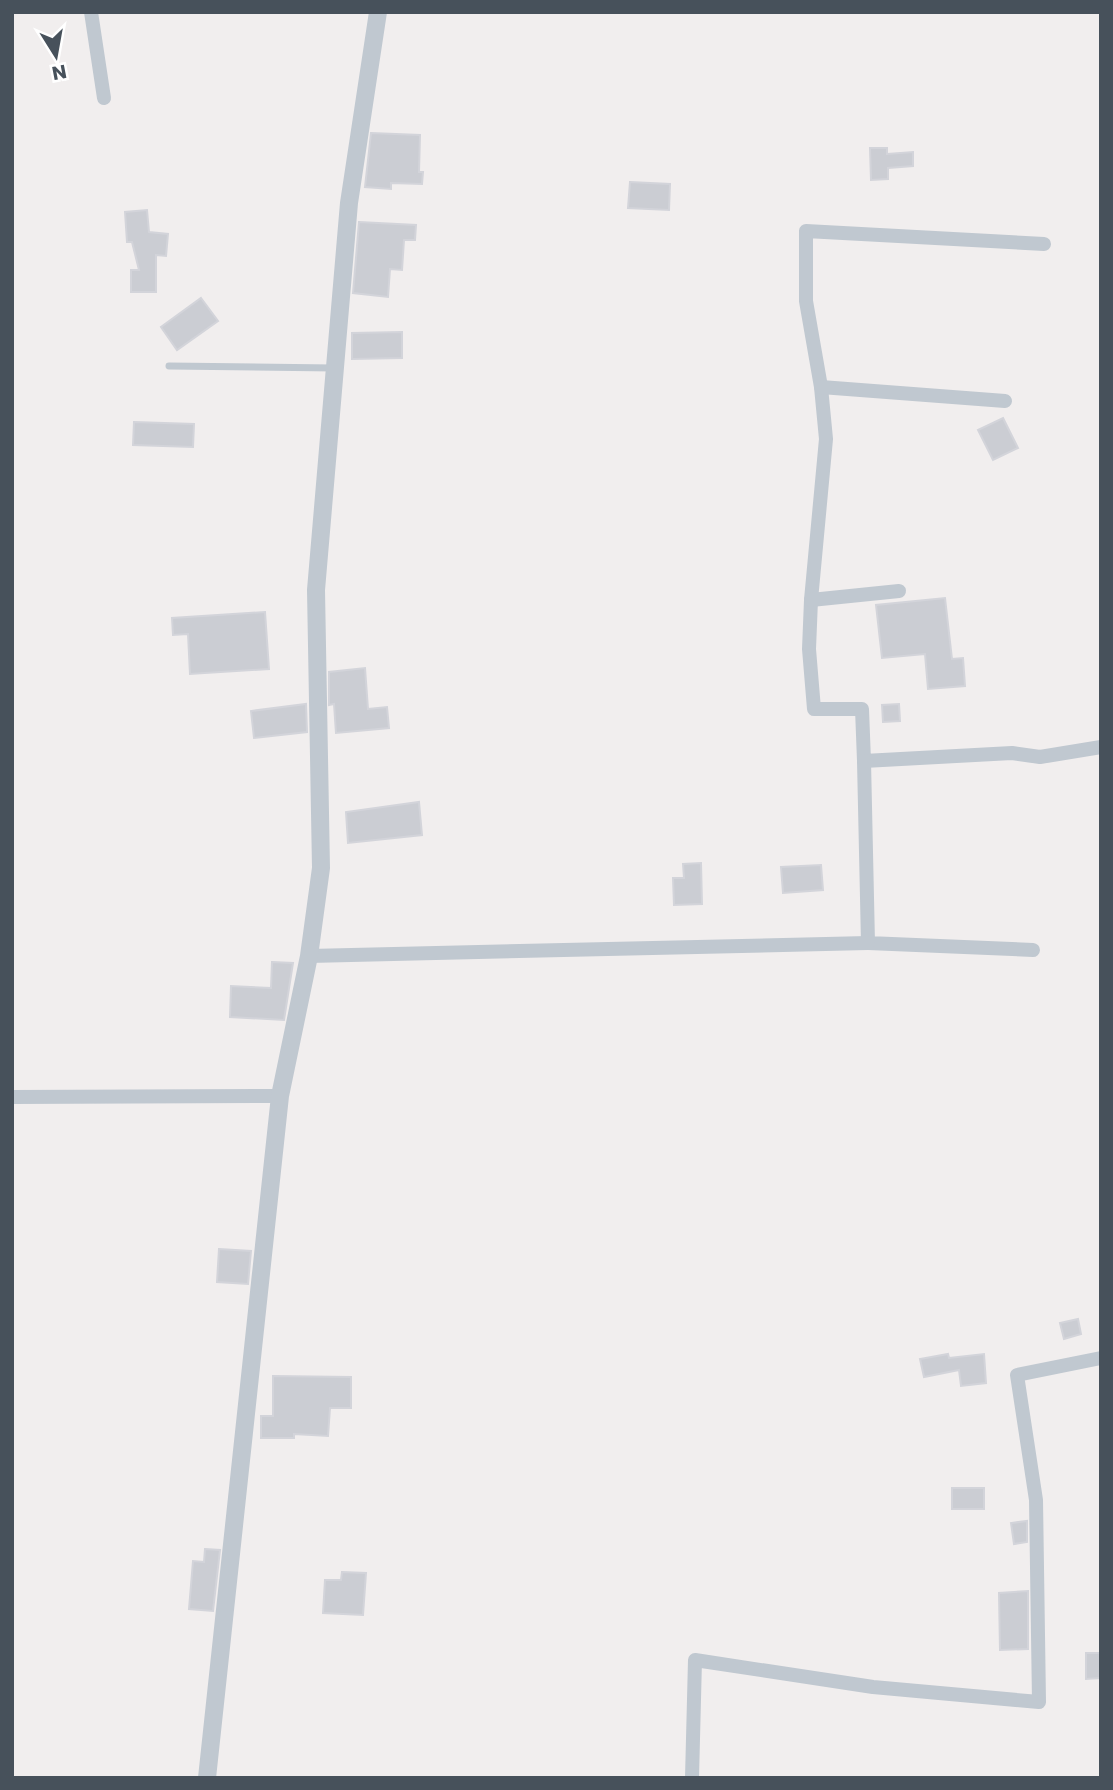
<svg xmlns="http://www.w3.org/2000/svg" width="1113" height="1790" viewBox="0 0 1113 1790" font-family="Poppins,sans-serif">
  <rect width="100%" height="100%" fill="#f1eeee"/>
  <!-- building -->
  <g fill="#cbcdd3" stroke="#d3d4da" stroke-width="2">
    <polygon points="371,133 420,135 419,172 423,172 422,184 391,183 391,189 365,187"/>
    <polygon points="870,148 887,148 887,154 913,152 913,166 888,168 888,179 871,180"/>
    <polygon points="630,182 670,184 669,210 628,208"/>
    <polygon points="147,210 149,232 168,234 166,256 156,255 156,292 131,292 131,270 139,270 132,242 127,242 125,212"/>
    <polygon points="359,222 416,225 415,240 404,240 402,270 390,269 388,297 353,293"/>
    <polygon points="201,298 218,321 177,350 161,327"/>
    <polygon points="402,332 402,358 352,359 352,333"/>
    <polygon points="1003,418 1018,448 993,460 978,430"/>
    <polygon points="134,422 194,424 193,447 133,445"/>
    <polygon points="945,598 952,659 963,658 965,686 928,689 925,654 882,658 876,605"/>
    <polygon points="265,612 269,669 190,674 188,634 173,635 172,618"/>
    <polygon points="365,668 368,709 387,707 389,728 336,733 334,704 329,705 329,672"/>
    <polygon points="306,704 307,732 254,738 251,711"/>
    <polygon points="899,704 900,721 883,722 882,705"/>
    <polygon points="419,802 422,835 348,843 346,812"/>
    <polygon points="701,863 702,904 674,905 673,878 684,878 683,864"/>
    <polygon points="821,865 823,890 783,893 781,867"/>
    <polygon points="272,962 293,963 284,1020 230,1017 231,986 271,988"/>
    <polygon points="219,1249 251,1251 248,1284 217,1282"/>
    <polygon points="1078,1319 1081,1334 1064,1339 1060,1323"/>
    <polygon points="948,1354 949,1358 984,1354 986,1383 961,1386 959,1370 924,1377 920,1359"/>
    <polygon points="273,1376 351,1377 351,1408 330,1408 328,1436 294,1434 294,1438 261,1438 261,1416 273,1416"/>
    <rect x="952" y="1488" width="32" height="21"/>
    <polygon points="1027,1521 1027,1542 1014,1544 1011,1523"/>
    <polygon points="205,1549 220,1550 213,1611 189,1609 193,1561 204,1562"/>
    <polygon points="342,1572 366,1573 363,1615 323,1613 325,1580 341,1580"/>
    <polygon points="1028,1591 1028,1649 1000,1650 999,1593"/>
    <polygon points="1086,1653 1101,1653 1101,1678 1086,1679"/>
  </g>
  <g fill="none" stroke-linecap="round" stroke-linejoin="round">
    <!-- service -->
    <polyline stroke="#c0c8d0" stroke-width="7" points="169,366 334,368"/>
    <!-- minor -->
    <g stroke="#c0c8d0" stroke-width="14">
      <polyline points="91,12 104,98"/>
      <polyline points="1044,244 806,231 806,301 821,387 826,439 811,600 809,649 814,709 862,709 864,761 1012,753 1040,757 1101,747"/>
      <polyline points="821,387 1005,401"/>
      <polyline points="811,600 899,591"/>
      <polyline points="864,761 868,943 1033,950"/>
      <polyline points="309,956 868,943"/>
      <polyline points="12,1097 280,1096"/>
      <polyline points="692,1778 695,1660 873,1687 1039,1702 1036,1500 1017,1375 1101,1358"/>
    </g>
    <!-- tertiary -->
    <polyline stroke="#c0c8d0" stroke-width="18" points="207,1778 280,1096 309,956 321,868 316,590 349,203 378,12"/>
  </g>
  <!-- border -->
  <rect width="1113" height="1790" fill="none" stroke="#47515b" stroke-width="28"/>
  <!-- north arrow -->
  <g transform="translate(56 56) rotate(169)" stroke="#ffffff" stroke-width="5" paint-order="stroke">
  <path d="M0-5L12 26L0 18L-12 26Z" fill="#47515b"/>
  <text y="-10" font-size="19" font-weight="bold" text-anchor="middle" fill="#47515b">N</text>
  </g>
</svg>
